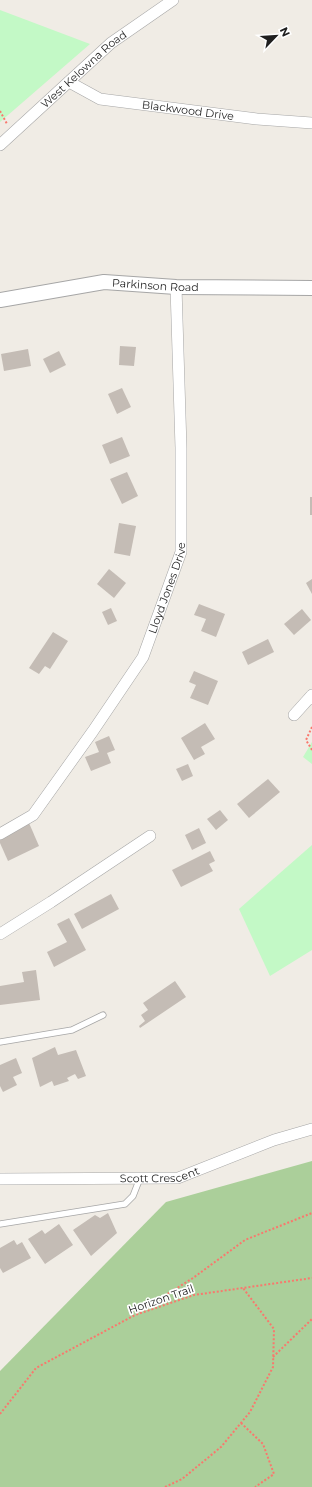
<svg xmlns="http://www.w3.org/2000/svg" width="312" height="1487" viewBox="0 0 312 1487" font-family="Montserrat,sans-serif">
  <rect width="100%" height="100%" fill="#f0ece5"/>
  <!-- forest -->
  <polygon fill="#abcf9a" points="312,1161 312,1487 0,1487 0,1371 166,1202"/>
  <!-- park -->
  <g fill="#c3f9c6">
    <polygon points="0,10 90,44 0,122"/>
    <polygon points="312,742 312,764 303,757"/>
    <polygon points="312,845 312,950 270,976 239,909"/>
  </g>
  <!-- building -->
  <g fill="#c4bcb5">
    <polygon points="120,346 136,347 134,366 119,365"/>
    <polygon points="28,349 31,366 4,371 1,354"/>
    <polygon points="59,351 66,365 50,373 43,359"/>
    <polygon points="122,388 131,407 117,414 108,394"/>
    <polygon points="122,437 130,456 110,464 102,445"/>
    <polygon points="127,472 138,496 122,504 110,479"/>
    <rect x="310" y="497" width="2" height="18"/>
    <polygon points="119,523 136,526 130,556 114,553"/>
    <polygon points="109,569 126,583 114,598 97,584"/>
    <polygon points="312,579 312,594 306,583"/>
    <polygon points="199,604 225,614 216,637 201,631 206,619 194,615"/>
    <polygon points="111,608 117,621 108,625 102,612"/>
    <polygon points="302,609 311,620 294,635 284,624"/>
    <polygon points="53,632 68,641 50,669 45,666 39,674 29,668"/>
    <polygon points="268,639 274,652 248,665 242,652"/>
    <polygon points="194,671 218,681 208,705 190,698 196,685 189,682"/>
    <polygon points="205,723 215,739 201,747 205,754 194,760 181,738"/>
    <polygon points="109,736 115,750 107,753 111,763 91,771 85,757 99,752 95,742"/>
    <polygon points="188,764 193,776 182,781 176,769"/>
    <polygon points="268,779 280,792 249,818 237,804"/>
    <polygon points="220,810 228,820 216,830 207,819"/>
    <polygon points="29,823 39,846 8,861 0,843 0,836"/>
    <polygon points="199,828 206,843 192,850 185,835"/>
    <polygon points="210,851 215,861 209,864 213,871 181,887 172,870"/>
    <polygon points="111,894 119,909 82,929 74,914"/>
    <polygon points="69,918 86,950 54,967 47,952 67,942 57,924"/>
    <polygon points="36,970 40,1000 0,1005 0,986 24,982 22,972"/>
    <polygon points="175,981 186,997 140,1028 139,1026 145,1021 141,1015 148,1010 143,1003"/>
    <polygon points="55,1047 58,1055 76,1050 86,1076 78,1079 75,1074 67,1078 69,1081 54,1086 52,1081 40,1087 32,1058"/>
    <polygon points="16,1058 22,1073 13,1077 17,1085 3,1092 0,1086 0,1065"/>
    <polygon points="108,1213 117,1233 91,1256 73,1230 95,1215 100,1218"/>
    <polygon points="59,1224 73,1245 45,1264 28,1239 42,1230 45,1234"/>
    <polygon points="14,1240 17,1245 22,1242 31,1258 3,1273 0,1268 0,1248"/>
  </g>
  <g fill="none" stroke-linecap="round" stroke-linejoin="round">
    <defs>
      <g id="service">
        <polyline points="0,1042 72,1030 103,1015"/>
        <polyline points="0,1224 125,1204 133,1196 140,1178"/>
      </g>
      <g id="minor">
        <path id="s1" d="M69,82L100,99L257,119L312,123"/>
        <path id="s2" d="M0,145L111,43L173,0"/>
        <polyline points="294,715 312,695"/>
        <path id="s3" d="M0,834L33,815L93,731L143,657L181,552V448L176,287"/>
        <polyline points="0,934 51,902 150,836"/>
        <path id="s4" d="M0,1179L178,1178L274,1140L312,1129"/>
      </g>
      <g id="tertiary">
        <path id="s5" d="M0,300L104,282L176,287L312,288"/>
      </g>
    </defs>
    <!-- service casing -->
    <use href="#service" stroke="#a6a6a6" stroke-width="7"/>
    <!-- minor casing -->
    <use href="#minor" stroke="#a6a6a6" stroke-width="12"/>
    <!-- tertiary casing -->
    <use href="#tertiary" stroke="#a6a6a6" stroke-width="16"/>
    <!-- path -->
    <g stroke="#f9786d" stroke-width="2" stroke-dasharray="2 2" stroke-linecap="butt">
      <polyline points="0,111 7,124"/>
      <polyline points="312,727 306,740 312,750"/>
      <polyline points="137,1313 193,1278 245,1240 312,1213"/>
      <polyline points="273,1357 312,1319"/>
      <polyline points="0,1414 36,1368 135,1315 194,1295 312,1278"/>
      <polyline points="241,1423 263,1444 274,1474 255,1487"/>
      <polyline points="165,1487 182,1479 221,1447 250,1412 273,1367 274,1329 243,1288"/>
    </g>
    <!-- service -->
    <use href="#service" stroke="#fff" stroke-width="5.5"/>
    <!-- minor -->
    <use href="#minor" stroke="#fff" stroke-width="11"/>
    <!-- tertiary -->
    <use href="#tertiary" stroke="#fff" stroke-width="14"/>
  </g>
  <g text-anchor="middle" stroke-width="3.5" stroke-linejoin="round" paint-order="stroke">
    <!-- street labels -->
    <g font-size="11" fill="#1f1f1f" stroke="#fff">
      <text dy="4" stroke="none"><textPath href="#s2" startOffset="113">West Kelowna Road</textPath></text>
      <text dy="4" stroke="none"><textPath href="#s1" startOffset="124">Blackwood Drive</textPath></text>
      <text dy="4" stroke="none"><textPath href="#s5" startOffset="157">Parkinson Road</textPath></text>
      <text dy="4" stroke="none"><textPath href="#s3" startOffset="304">Lloyd Jones Drive</textPath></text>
      <text dy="4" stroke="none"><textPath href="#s4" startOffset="160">Scott Crescent</textPath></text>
      <text transform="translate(161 1299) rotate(-19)" y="4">Horizon Trail</text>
    </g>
  </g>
  <!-- north arrow -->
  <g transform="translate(276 36) rotate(65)" stroke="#ffffff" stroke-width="3" paint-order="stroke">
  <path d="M0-3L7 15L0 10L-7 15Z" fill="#1f1f1f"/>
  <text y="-6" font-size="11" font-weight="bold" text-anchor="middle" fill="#1f1f1f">N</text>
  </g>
</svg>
